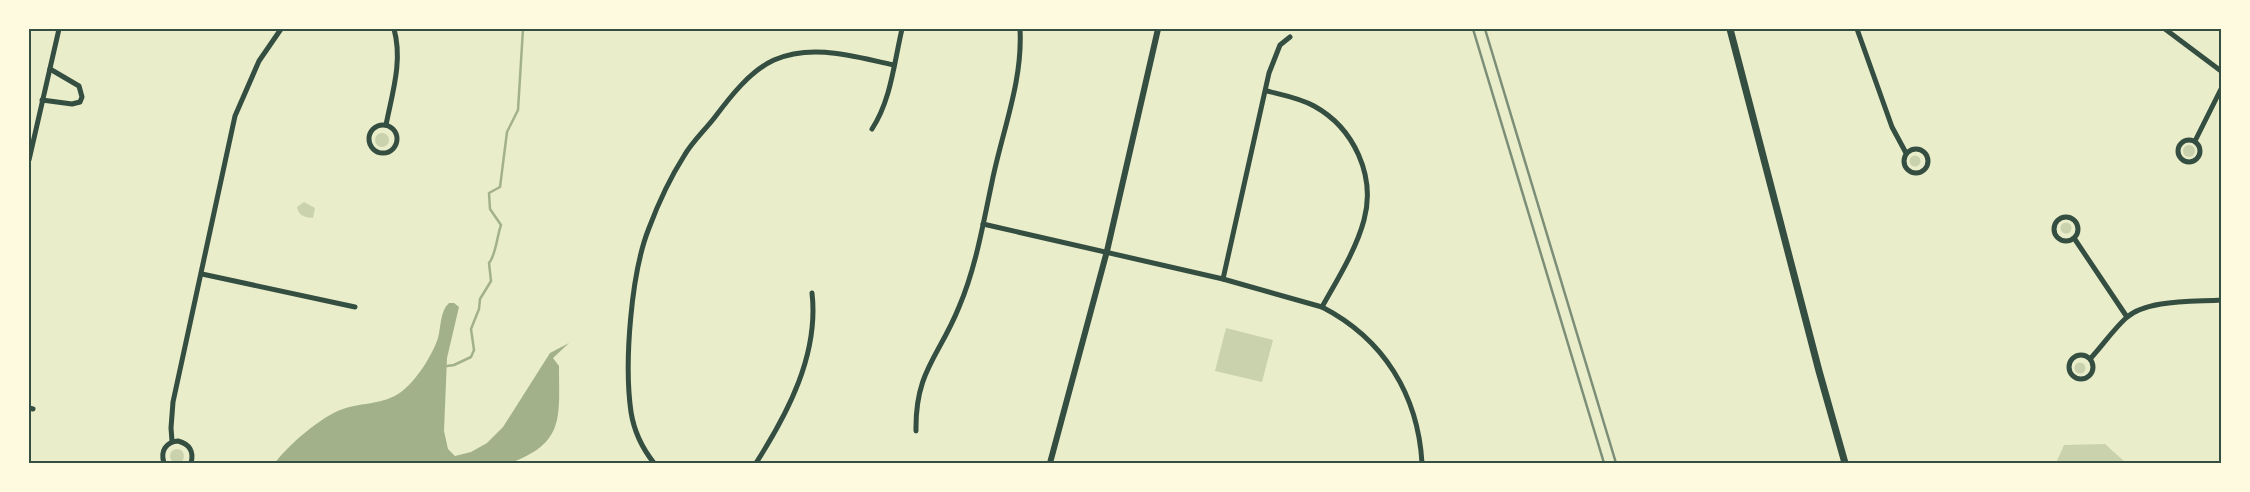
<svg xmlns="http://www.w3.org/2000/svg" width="2250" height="492" viewBox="0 0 2250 492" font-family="'Alegreya Sans',sans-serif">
  <rect width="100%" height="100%" fill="#e9edc9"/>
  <!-- green -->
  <g fill="#cad2ad">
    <circle cx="382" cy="140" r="7"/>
    <circle cx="2189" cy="151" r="6"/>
    <circle cx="1915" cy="161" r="5.5"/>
    <path d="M304,202L315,208L313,218C304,217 299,216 297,207Z"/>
    <circle cx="2066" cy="228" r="5.5"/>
    <polygon points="1226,328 1273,340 1262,382 1215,371"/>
    <circle cx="2080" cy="368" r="5.5"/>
    <polygon points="2105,444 2126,463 2056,463 2064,445"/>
    <circle cx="177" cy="456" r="7"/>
  </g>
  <!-- water -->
  <path fill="#a3b18a" d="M449,303H454L459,307L447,358L444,431L448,449L455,456L471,452L487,443L503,427L550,353L569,343L553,358L559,366C559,418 565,443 510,463H275C288,445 322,416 343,409C363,402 383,405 401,392C416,381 432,356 438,338C441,327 440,311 449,303Z"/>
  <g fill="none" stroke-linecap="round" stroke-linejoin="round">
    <!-- stream -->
    <path stroke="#a3b18a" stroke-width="2.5" d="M447,366L454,365L471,357L474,350L471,329L479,309L480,299L491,281L489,263C496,255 497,236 501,225L490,209L489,193L500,187L507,132L518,110L523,29"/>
    <!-- minor -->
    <g stroke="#344e41" stroke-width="5">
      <polyline points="1857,29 1892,127 1906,153"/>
      <polyline points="2165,29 2221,71"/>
      <path d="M1267,91C1283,95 1300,98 1314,106C1354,128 1376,176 1364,220C1356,250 1337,280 1322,307"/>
      <polyline points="42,100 72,104 80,102 82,97 79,86 50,69"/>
      <path d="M386,125C392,94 403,61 394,29"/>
      <circle cx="383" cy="139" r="14"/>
      <path d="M872,129C891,100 894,63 902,29"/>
      <circle cx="2189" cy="151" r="11"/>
      <polyline points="2195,141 2221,89"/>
      <circle cx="1916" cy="161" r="12"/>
      <polyline points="29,160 59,29"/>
      <circle cx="2066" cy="229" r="12"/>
      <path d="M983,224L1223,279L1322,307C1384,339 1418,395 1422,463"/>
      <polyline points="2074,238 2127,317"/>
      <polyline points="202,274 355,307"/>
      <polyline points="1223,279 1269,73 1280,45 1290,37"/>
      <circle cx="2081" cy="367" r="12"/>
      <path d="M2090,359C2102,346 2113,330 2126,318C2147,299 2195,302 2221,300"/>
      <polyline points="29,408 33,409"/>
      <path d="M916,431C915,371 939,357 959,307C976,267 983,224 992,182C1002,132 1023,81 1020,29"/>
      <polyline points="172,441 171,428 173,402 235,116 259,61 281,29"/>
      <path d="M164,463C160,451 166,442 178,441C190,444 194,452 191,463"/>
      <path d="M654,463C642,448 634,431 631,412C624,363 631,273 649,228C658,204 670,178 684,156C692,142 705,130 715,117C730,97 750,71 774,60C813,43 855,57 894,65"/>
      <path d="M756,463C788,413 819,354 812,293"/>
    </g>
    <!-- tertiary -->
    <polyline stroke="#344e41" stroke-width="6" points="1050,463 1107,251 1158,29"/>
    <!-- secondary -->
    <polyline stroke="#344e41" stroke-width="7" points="1730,29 1819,371 1845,463"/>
    <!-- rail -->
    <g stroke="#7c8e77" stroke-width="2.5">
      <polyline points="1473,29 1604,463"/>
      <polyline points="1485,29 1616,463"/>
    </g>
  </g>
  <!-- border -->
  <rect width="2250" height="492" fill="none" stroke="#fefae0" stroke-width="60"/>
  <rect x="30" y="30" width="2190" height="432" fill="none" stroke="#344e41" stroke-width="2"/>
</svg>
